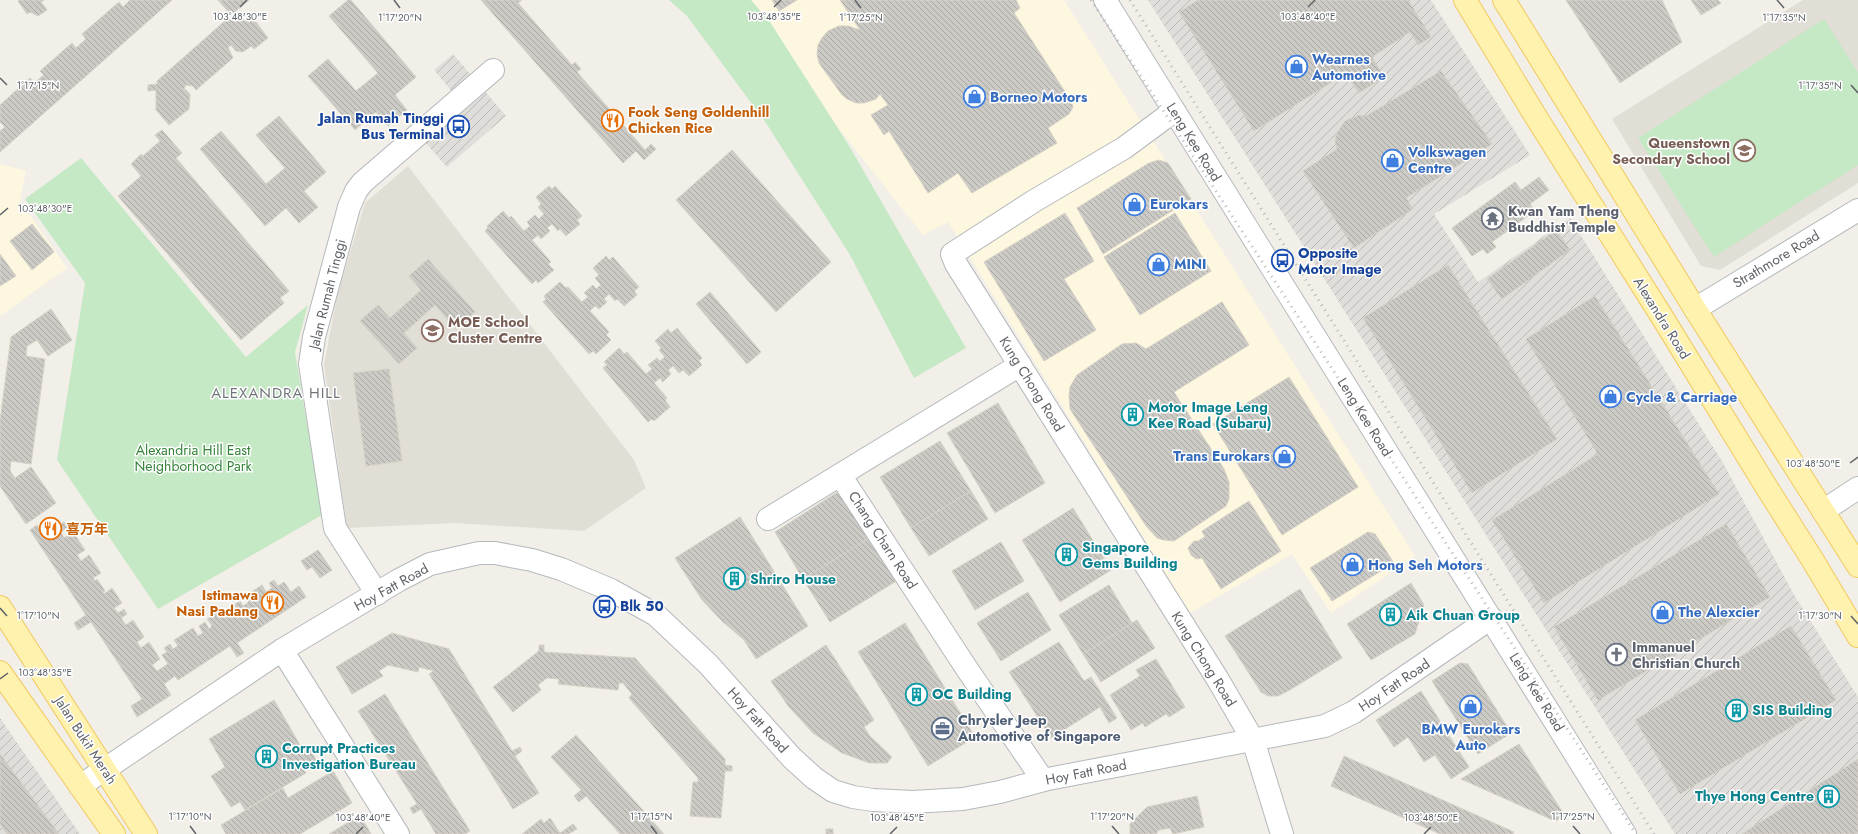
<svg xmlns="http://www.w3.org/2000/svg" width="1858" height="834" viewBox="0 0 1858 834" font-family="Jost,'Noto Sans SC',sans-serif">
  <defs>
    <pattern id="industrial-furrows" width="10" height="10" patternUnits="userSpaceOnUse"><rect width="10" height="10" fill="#e0deda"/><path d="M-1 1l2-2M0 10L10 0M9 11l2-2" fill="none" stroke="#b9b8b5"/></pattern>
    <pattern id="building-back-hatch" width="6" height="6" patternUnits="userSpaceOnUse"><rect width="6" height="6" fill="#cccac5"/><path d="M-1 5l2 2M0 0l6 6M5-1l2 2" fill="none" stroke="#a9a8a4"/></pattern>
  </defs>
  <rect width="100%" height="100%" fill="#f1efe8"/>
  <!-- commercial -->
  <g fill="#fef7e0">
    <polygon points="737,0 1064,0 1415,556 1331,613 1292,554 1190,613 948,222 923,235"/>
    <polygon points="0,164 26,171 20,201 67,268 0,316"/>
  </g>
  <!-- industrial -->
  <g fill="url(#industrial-furrows)">
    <polygon points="1148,0 1431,0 1530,155 1434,214 1478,282 1570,218 1723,463 1793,593 1858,697 1858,834 1675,834"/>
    <polygon points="453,54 506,116 447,167 424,141 465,107 434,70"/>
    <polygon points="0,718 80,834 0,834"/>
  </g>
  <!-- education -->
  <g fill="#e1ded6">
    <polygon points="1803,0 1858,0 1858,183 1720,270 1701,266 1612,119"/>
    <polygon points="408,166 634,460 646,488 584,531 455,523 347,528 324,365 337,296 365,203"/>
  </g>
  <!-- green -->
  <g fill="#c5e8c5">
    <polygon points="669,0 751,0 770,22 848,144 966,348 914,378 850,255 766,123 687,16"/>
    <polygon points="1824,19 1858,72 1858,165 1714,257 1638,138"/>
    <polygon points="81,158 246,357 308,305 295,352 322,515 158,609 57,460 85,283 25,199"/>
  </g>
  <!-- building -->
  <g fill="url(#building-back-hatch)" stroke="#d6d1c6">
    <polygon points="20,0 44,0 41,2 47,10 38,16 30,12 27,14 18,1"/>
    <polygon points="130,0 172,0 0,152 0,131 5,127 0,122 0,105 30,78 34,83 44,75 40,71 72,43 76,48 86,39 82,34 119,2 123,7"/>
    <polygon points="218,0 249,0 231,15"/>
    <polygon points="348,0 351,0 416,77 395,95 407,110 388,126 376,112 355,130 308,76 328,59 356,91 378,73 329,16"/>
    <polygon points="481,0 522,0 518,3 572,65 575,62 581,69 577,72 645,150 651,144 656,149 644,160 636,151 623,163"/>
    <polygon points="772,0 797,0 779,11"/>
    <polygon points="840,0 1016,0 1020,8 1014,13 1071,101 1073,107 1069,114 1048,128 1057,143 972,193 958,173 928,193 889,131 884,135 871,115 888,105 880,94 876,99 864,103 856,103 847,99 842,95 819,63 817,54 818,45 822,38 828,31 839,26 848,26 860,30"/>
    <polygon points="1198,0 1408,0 1431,37 1418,45 1410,32 1372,57 1384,77 1359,93 1346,73 1254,131 1179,12"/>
    <polygon points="1566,0 1662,0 1682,42 1620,83"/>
    <polygon points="1691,0 1718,0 1721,3 1701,15"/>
    <polygon points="227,19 256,22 268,38 254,49 251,46 243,52 236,51 231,45 228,47 233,58 196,90 193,86 186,85 184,88 190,94 189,109 169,125 156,110 156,90 148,91 148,85 157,84 157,81"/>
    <polygon points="1441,71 1492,144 1406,198 1413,209 1354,248 1303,171 1337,149 1335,140 1337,133 1345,121 1359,115 1366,116"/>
    <polygon points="279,116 326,172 304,191 318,207 299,223 286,208 265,226 200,149 221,131 266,184 285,168 256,135"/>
    <polygon points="162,130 182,153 176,158 289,291 280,298 284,303 241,340 118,196 141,176 131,164 141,154 143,156 160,141 155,135"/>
    <polygon points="732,150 831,262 776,312 676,200"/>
    <polygon points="1159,160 1168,163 1191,199 1103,254 1077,208 1149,163"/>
    <polygon points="1539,177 1549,190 1530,204 1535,211 1492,242 1496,247 1487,254 1483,249 1472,256 1452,228 1515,182 1521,190"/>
    <polygon points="549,186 552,189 555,186 582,216 577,220 580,224 566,236 560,229 558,231 552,224 547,228 550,231 541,239 538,235 532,240 551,262 548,264 554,270 538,283 536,280 532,284 485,231 488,228 487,226 503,211 509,218 511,216 524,231 530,226 527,222 535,215 539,219 544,214 538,207 541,204 536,197"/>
    <polygon points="1065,213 1094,261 1064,279 1096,330 1044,361 984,262"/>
    <polygon points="1175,213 1211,271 1140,315 1104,257"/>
    <polygon points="32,224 54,252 32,270 10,241"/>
    <polygon points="1556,230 1570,250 1502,299 1487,279"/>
    <polygon points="0,254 16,276 0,286"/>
    <polygon points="606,256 609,260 613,257 639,287 634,291 637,295 624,306 617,299 615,301 609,294 604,299 607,302 599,309 595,306 590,311 609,332 606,335 611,340 596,354 593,351 589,354 543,302 546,299 544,296 560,282 566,288 568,287 582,302 588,297 584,293 593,285 596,289 601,285 595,278 599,275 593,268"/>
    <polygon points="428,259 475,312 456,329 435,305 404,333 417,348 399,364 360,321 378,305 390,318 421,290 409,276"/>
    <polygon points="1448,265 1557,439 1472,493 1363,318"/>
    <polygon points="710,292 761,352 747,364 696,304"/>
    <polygon points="1595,296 1719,494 1544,603 1492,520 1598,454 1526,339"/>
    <polygon points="1222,302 1249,345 1174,392 1224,469 1229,482 1229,499 1226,506 1174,541 1164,540 1157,538 1146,526 1070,409 1069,395 1070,387 1077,375 1122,344 1136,343 1146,349"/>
    <polygon points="51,309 72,340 48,356 37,340 27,346 26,356 45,359 31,464 11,461 10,471 15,478 31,467 56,503 26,524 0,486 0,421 11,337"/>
    <polygon points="677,328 702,358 699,361 702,365 689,376 683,370 679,373 673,366 668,370 671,374 663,382 660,378 654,383 667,398 665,400 670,407 654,421 652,419 648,422 603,368 607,365 604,362 619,348 624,354 627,352 646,374 652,369 648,365 657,358 660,361 665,357 659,350 661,348 655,341 668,329 671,333"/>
    <polygon points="389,369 402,461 366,466 353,373"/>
    <polygon points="1289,377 1358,487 1282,535 1213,424"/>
    <polygon points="998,403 1045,483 995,513 947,433"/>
    <polygon points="940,441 971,491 911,528 880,477"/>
    <polygon points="971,491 988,519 929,556 911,528"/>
    <polygon points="836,493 844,495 871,537 803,579 775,532"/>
    <polygon points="1249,501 1281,551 1221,589 1202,558 1196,559 1191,555 1188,548 1194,541 1198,541 1205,537 1202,531"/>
    <polygon points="1073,508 1111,570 1060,602 1022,540"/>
    <polygon points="740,517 808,626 756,659 744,640 722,621 702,600 675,558"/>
    <polygon points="54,522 57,526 64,522 68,527 61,532 64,538 73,532 85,550 77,555 81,561 89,555 101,573 93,578 95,581 97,579 105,591 103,592 104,594 112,588 122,603 114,608 118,613 124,609 127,614 121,618 126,625 133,620 144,637 137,642 141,648 149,642 160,659 152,665 157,671 168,664 162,655 167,652 164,648 170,644 173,649 178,646 174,640 193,628 198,636 203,633 199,626 205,622 209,629 212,626 207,619 222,609 227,615 237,609 234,605 240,601 243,606 248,603 244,597 262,585 266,592 272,588 269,583 274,580 278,586 284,582 291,592 299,586 306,597 237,643 244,653 237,657 230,646 178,680 175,676 164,684 171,695 137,717 131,706 142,699 91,622 78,630 74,623 86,615 30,530 37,525 41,531"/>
    <polygon points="1726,524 1770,597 1598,700 1554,627"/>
    <polygon points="1368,532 1375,534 1394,563 1332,601 1310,568"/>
    <polygon points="871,537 898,580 830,622 803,579"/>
    <polygon points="1001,542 1024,581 975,610 952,571"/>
    <polygon points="318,550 332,570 320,578 312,567 307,570 301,561"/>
    <polygon points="1411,583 1424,605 1415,634 1371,660 1347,624"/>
    <polygon points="1109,585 1132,623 1083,654 1059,615"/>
    <polygon points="1300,589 1342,658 1288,691 1278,696 1268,696 1261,692 1225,636"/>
    <polygon points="1028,592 1051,630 1001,661 977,623"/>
    <polygon points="1137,620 1155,648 1101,682 1083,654"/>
    <polygon points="905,623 975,737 928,766 858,652"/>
    <polygon points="1791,626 1836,700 1680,794 1635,720"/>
    <polygon points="392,633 449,649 512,751 520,747 522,751 515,756 539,793 513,809 429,674 434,671 419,667 418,672 388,665 379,671 383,676 352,694 336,667"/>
    <polygon points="1059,642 1084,681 1091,677 1117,718 1109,723 1100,707 1051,738 1009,672"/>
    <polygon points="539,645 544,645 544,652 635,658 725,759 725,765 732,766 732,771 725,771 721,818 690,816 693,782 698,782 698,778 629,698 632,694 623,683 619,683 618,690 558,684 559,679 547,678 538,685 541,690 513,712 493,687 539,651"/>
    <polygon points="826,645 874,720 864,727 870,736 892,757 887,763 869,763 842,753 813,733 789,707 771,681"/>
    <polygon points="1156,659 1185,707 1169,717 1166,714 1145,727 1143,723 1131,730 1110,695 1140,676 1136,670"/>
    <polygon points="1460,663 1468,664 1511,733 1478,754 1432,681"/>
    <polygon points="1421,691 1469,767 1451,779 1435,755 1424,762 1408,737 1394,747 1376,720"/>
    <polygon points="385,694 470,831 465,834 436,834 421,809 413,814 410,808 417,804 358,711"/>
    <polygon points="274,700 304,752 310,749 316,760 303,767 306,773 245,810 240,802 231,807 211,776 225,767 209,739"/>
    <polygon points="576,735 664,834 620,834 586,796 579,802 574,796 581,790 551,757"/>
    <polygon points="1519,744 1565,816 1555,821 1461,779"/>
    <polygon points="0,754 59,834 7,834 0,824"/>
    <polygon points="1344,756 1514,832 1513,834 1440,834 1331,786"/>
    <polygon points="1858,759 1858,834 1742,834"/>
    <polygon points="333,771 352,803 300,834 226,834 221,825 283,788 288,798"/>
    <polygon points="1197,796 1204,827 1173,834 1170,828 1159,830 1156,834 1130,834 1130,824 1147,807"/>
    <polygon points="360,815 371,834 329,834"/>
    <polygon points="550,818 560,833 573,824 577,829 568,834 522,834 541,819 544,823"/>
    <rect x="826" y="829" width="7" height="5"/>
  </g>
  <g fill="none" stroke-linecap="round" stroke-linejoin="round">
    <defs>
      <g id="minor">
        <polyline points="1105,0 1625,834"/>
        <polyline points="1174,111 1124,148 1034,201 952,254 956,264 1217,678 1253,740 1282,834"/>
        <polyline points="1695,309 1858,210"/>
        <polyline points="840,475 967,669 1043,780"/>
        <polyline points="1823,511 1858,488"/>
        <polyline points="768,519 1020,365"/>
        <polyline points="377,594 335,528 310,364 314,337 349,207 356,191 362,183 493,70"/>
        <polyline points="282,650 398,834"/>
        <polyline points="80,786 282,650 399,580 430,564 479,553 495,553 532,560 561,569 611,590 656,615 708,664 792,758 814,778 833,791 853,797 873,800 913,802 963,799 1000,792 1048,779 1325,726 1354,712 1491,618"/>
      </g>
      <g id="major">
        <polyline points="1465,0 1536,117 1664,320 1767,488 1812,559 1858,636"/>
        <polyline points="1504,0 1695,309 1858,566"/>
        <polyline points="0,607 146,834"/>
        <polyline points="0,672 114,834"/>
      </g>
    </defs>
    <!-- minor casing -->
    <use href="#minor" stroke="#b5b8bc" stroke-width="24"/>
    <!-- major casing -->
    <use href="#major" stroke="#f2c960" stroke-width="24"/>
    <!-- minor -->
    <use href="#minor" stroke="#fff" stroke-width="22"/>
    <!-- major -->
    <use href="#major" stroke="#fff2af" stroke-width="22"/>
    <!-- rail -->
    <g stroke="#b6b7b8" stroke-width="3" stroke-dasharray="1 5" stroke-linecap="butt">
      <polyline points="1091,0 1636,834"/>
      <polyline points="1130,0 1654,834"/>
    </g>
  </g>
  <!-- ticks -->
  <path fill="none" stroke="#5f6368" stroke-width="1.5" d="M394,0L400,8M855,0L861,8M1777,0L1784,8M240,7L247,0M774,7L781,0M1308,7L1315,0M0,78L7,85M1851,85L1858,93M0,215L8,208M1850,463L1858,457M0,608L7,616M1851,616L1858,624M0,679L8,673M190,826L196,834M651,826L657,834M1112,826L1119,834M1573,826L1580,834M356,834L363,827M890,834L897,827M1424,834L1431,827"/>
  <!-- icons -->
  <defs>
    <symbol id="shop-ring" viewBox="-11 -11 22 22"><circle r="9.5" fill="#fff" stroke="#3f7fe0" stroke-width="1.5"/><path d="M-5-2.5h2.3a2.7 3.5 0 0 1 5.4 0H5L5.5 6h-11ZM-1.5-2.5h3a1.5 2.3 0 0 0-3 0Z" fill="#3f7fe0"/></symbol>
    <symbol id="restaurant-ring" viewBox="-11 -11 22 22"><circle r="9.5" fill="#fff" stroke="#e8710a" stroke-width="1.5"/><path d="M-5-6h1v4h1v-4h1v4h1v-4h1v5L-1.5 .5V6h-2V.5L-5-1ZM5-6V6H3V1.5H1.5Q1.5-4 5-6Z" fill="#e8710a"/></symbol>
    <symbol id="bus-ring" viewBox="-11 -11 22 22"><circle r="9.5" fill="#fff" stroke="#1a4fb4" stroke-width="1.5"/><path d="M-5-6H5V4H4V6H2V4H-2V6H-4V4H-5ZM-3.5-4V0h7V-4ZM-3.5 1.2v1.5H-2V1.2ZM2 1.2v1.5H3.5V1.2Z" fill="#1a4fb4"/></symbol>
    <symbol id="school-ring" viewBox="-11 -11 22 22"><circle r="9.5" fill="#fff" stroke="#8d6e63" stroke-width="1.5"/><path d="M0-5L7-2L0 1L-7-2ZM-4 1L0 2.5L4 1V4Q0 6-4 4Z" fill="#8d6e63"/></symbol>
    <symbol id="temple-ring" viewBox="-11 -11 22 22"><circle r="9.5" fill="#fff" stroke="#6b7280" stroke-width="1.5"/><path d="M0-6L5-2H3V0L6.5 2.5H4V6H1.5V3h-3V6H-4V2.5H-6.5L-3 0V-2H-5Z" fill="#6b7280"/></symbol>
    <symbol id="building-ring" viewBox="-11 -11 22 22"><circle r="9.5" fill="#fff" stroke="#0f9aa8" stroke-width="1.5"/><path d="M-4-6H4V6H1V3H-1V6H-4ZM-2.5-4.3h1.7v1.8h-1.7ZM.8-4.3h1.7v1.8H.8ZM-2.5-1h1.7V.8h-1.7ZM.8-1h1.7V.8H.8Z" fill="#0f9aa8"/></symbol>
    <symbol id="church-ring" viewBox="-11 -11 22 22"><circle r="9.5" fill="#fff" stroke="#6b7280" stroke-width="1.5"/><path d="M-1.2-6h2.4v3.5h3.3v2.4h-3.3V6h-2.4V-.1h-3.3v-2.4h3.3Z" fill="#6b7280"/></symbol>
    <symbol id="office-ring" viewBox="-11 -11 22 22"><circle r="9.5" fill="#fff" stroke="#5c6f8a" stroke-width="1.5"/><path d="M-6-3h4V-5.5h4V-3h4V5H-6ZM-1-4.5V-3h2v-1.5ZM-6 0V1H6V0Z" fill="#5c6f8a"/></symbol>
  </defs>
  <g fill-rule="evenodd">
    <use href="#shop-ring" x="1284" y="54" width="25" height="25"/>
    <use href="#shop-ring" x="962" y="84" width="25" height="25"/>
    <use href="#restaurant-ring" x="600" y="108" width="25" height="25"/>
    <use href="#bus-ring" x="446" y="114" width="25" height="25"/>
    <use href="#school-ring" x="1732" y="138" width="25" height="25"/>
    <use href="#shop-ring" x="1380" y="148" width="25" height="25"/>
    <use href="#shop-ring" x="1122" y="192" width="25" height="25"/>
    <use href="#temple-ring" x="1480" y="206" width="25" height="25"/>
    <use href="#bus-ring" x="1270" y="248" width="25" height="25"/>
    <use href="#shop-ring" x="1146" y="252" width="25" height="25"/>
    <use href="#school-ring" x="420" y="318" width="25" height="25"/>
    <use href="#shop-ring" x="1598" y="384" width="25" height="25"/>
    <use href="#building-ring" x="1120" y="402" width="25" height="25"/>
    <use href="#shop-ring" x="1272" y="444" width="25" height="25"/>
    <use href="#restaurant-ring" x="38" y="516" width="25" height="25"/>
    <use href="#building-ring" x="1054" y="542" width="25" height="25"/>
    <use href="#shop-ring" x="1340" y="552" width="25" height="25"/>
    <use href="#building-ring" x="722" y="566" width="25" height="25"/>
    <use href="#restaurant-ring" x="260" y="590" width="25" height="25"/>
    <use href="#bus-ring" x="592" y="594" width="25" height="25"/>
    <use href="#shop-ring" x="1650" y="600" width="25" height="25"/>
    <use href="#building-ring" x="1378" y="602" width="25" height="25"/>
    <use href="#church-ring" x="1604" y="642" width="25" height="25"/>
    <use href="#building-ring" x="904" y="682" width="25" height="25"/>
    <use href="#shop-ring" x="1458" y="694" width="25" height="25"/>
    <use href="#building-ring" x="1724" y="698" width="25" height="25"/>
    <use href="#office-ring" x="930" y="716" width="25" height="25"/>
    <use href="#building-ring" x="254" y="744" width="25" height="25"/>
    <use href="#building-ring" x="1816" y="784" width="25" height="25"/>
  </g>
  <g text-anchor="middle" stroke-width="3" stroke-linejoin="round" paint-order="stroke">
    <!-- shop labels -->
    <g font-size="14" font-weight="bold" fill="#366cbe" stroke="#fff" text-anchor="start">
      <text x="1312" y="64">Wearnes<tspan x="1312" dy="16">Automotive</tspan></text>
      <text x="990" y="102">Borneo Motors</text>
      <text x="1408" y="157">Volkswagen<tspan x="1408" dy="16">Centre</tspan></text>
      <text x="1150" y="209">Eurokars</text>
      <text x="1174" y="269">MINI</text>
      <text x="1626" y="402">Cycle &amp; Carriage</text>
      <text x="1270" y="461" text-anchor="end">Trans Eurokars</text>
      <text x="1368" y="570">Hong Seh Motors</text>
      <text x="1678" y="617">The Alexcier</text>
      <text x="1471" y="734" text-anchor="middle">BMW Eurokars<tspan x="1471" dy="16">Auto</tspan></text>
    </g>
    <!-- food labels -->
    <g font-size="14" font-weight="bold" fill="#c56008" stroke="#fff" text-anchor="start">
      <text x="628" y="117">Fook Seng Goldenhill<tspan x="628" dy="16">Chicken Rice</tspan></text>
      <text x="66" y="534">喜万年</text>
      <text x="258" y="600" text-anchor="end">Istimawa<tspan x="258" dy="16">Nasi Padang</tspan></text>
    </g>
    <!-- transit labels -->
    <g font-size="14" font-weight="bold" fill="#164399" stroke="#fff" text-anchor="start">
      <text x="444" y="123" text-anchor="end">Jalan Rumah Tinggi<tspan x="444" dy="16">Bus Terminal</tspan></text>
      <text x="1298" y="258">Opposite<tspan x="1298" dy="16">Motor Image</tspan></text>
      <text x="620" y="611">Blk 50</text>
    </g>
    <!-- street labels -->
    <g font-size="14" fill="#5f6368" stroke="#fff">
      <text transform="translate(1194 142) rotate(58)" y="5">Leng Kee Road</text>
      <text transform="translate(1776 259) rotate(-31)" y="5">Strathmore Road</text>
      <text transform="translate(327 294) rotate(-76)" y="5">Jalan Rumah Tinggi</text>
      <text transform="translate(1662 318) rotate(58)" y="5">Alexandra Road</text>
      <text transform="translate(1032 384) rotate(58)" y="5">Kung Chong Road</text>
      <text transform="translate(1365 417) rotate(58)" y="5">Leng Kee Road</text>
      <text transform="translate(883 540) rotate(57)" y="5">Chang Charn Road</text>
      <text transform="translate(391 587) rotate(-29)" y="5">Hoy Fatt Road</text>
      <text transform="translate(1204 659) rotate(58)" y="5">Kung Chong Road</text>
      <text transform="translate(1394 685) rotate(-34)" y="5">Hoy Fatt Road</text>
      <text transform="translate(1537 692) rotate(58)" y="5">Leng Kee Road</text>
      <text transform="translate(758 720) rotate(48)" y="5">Hoy Fatt Road</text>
      <text transform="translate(86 740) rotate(57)" y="5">Jalan Bukit Merah</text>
      <text transform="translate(1086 772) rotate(-11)" y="5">Hoy Fatt Road</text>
    </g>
    <!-- education labels -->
    <g font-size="14" font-weight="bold" fill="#785e54" stroke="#fff" text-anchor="end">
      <text x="1730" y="148">Queenstown<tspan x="1730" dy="16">Secondary School</tspan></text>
      <text x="448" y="327" text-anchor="start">MOE School<tspan x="448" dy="16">Cluster Centre</tspan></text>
    </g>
    <!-- worship labels -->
    <g font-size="14" font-weight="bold" fill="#5b616d" stroke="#fff" text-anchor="start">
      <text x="1508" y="216">Kwan Yam Theng<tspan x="1508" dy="16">Buddhist Temple</tspan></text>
      <text x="1632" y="652">Immanuel<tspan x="1632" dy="16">Christian Church</tspan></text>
    </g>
    <!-- culture labels -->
    <g font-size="14" font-weight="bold" fill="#0d838f" stroke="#fff" text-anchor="start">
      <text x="1148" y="412">Motor Image Leng<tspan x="1148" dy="16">Kee Road (Subaru)</tspan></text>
      <text x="1082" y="552">Singapore<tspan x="1082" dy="16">Gems Building</tspan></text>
      <text x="750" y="584">Shriro House</text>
      <text x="1406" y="620">Aik Chuan Group</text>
      <text x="932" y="699">OC Building</text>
      <text x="1752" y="715">SIS Building</text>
      <text x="282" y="753">Corrupt Practices<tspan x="282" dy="16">Investigation Bureau</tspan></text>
      <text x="1814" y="801" text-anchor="end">Thye Hong Centre</text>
    </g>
    <!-- park labels -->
    <g font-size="14" fill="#348238" stroke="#fff">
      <text x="193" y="455">Alexandria Hill East<tspan x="193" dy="16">Neighborhood Park</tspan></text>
    </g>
    <!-- service labels -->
    <g font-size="14" font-weight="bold" fill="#4e5e75" stroke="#fff" text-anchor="start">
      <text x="958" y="725">Chrysler Jeep<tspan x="958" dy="16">Automotive of Singapore</tspan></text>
    </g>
    <!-- neighbourhood labels -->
    <g font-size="15" letter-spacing="1" fill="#70757a" stroke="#fff">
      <text x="276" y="398">ALEXANDRA HILL</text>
    </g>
  </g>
  <g font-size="10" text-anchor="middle" fill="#5f6368" stroke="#fff" stroke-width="3" stroke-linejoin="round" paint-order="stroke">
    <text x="240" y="20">103°48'30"E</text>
    <text x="774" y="20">103°48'35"E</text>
    <text x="1308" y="20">103°48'40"E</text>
    <text x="1784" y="21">1°17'35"N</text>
    <text x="400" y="21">1°17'20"N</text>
    <text x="861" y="21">1°17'25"N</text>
    <text x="38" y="89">1°17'15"N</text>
    <text x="1820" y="89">1°17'35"N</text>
    <text x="45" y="212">103°48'30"E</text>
    <text x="1813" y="467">103°48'50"E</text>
    <text x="38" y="619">1°17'10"N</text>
    <text x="1820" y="619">1°17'30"N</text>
    <text x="45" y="676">103°48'35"E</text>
    <text x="190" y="820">1°17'10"N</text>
    <text x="651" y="820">1°17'15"N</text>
    <text x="1112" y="820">1°17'20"N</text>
    <text x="1573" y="820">1°17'25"N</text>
    <text x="363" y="821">103°48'40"E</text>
    <text x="897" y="821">103°48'45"E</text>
    <text x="1431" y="821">103°48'50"E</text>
  </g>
</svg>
